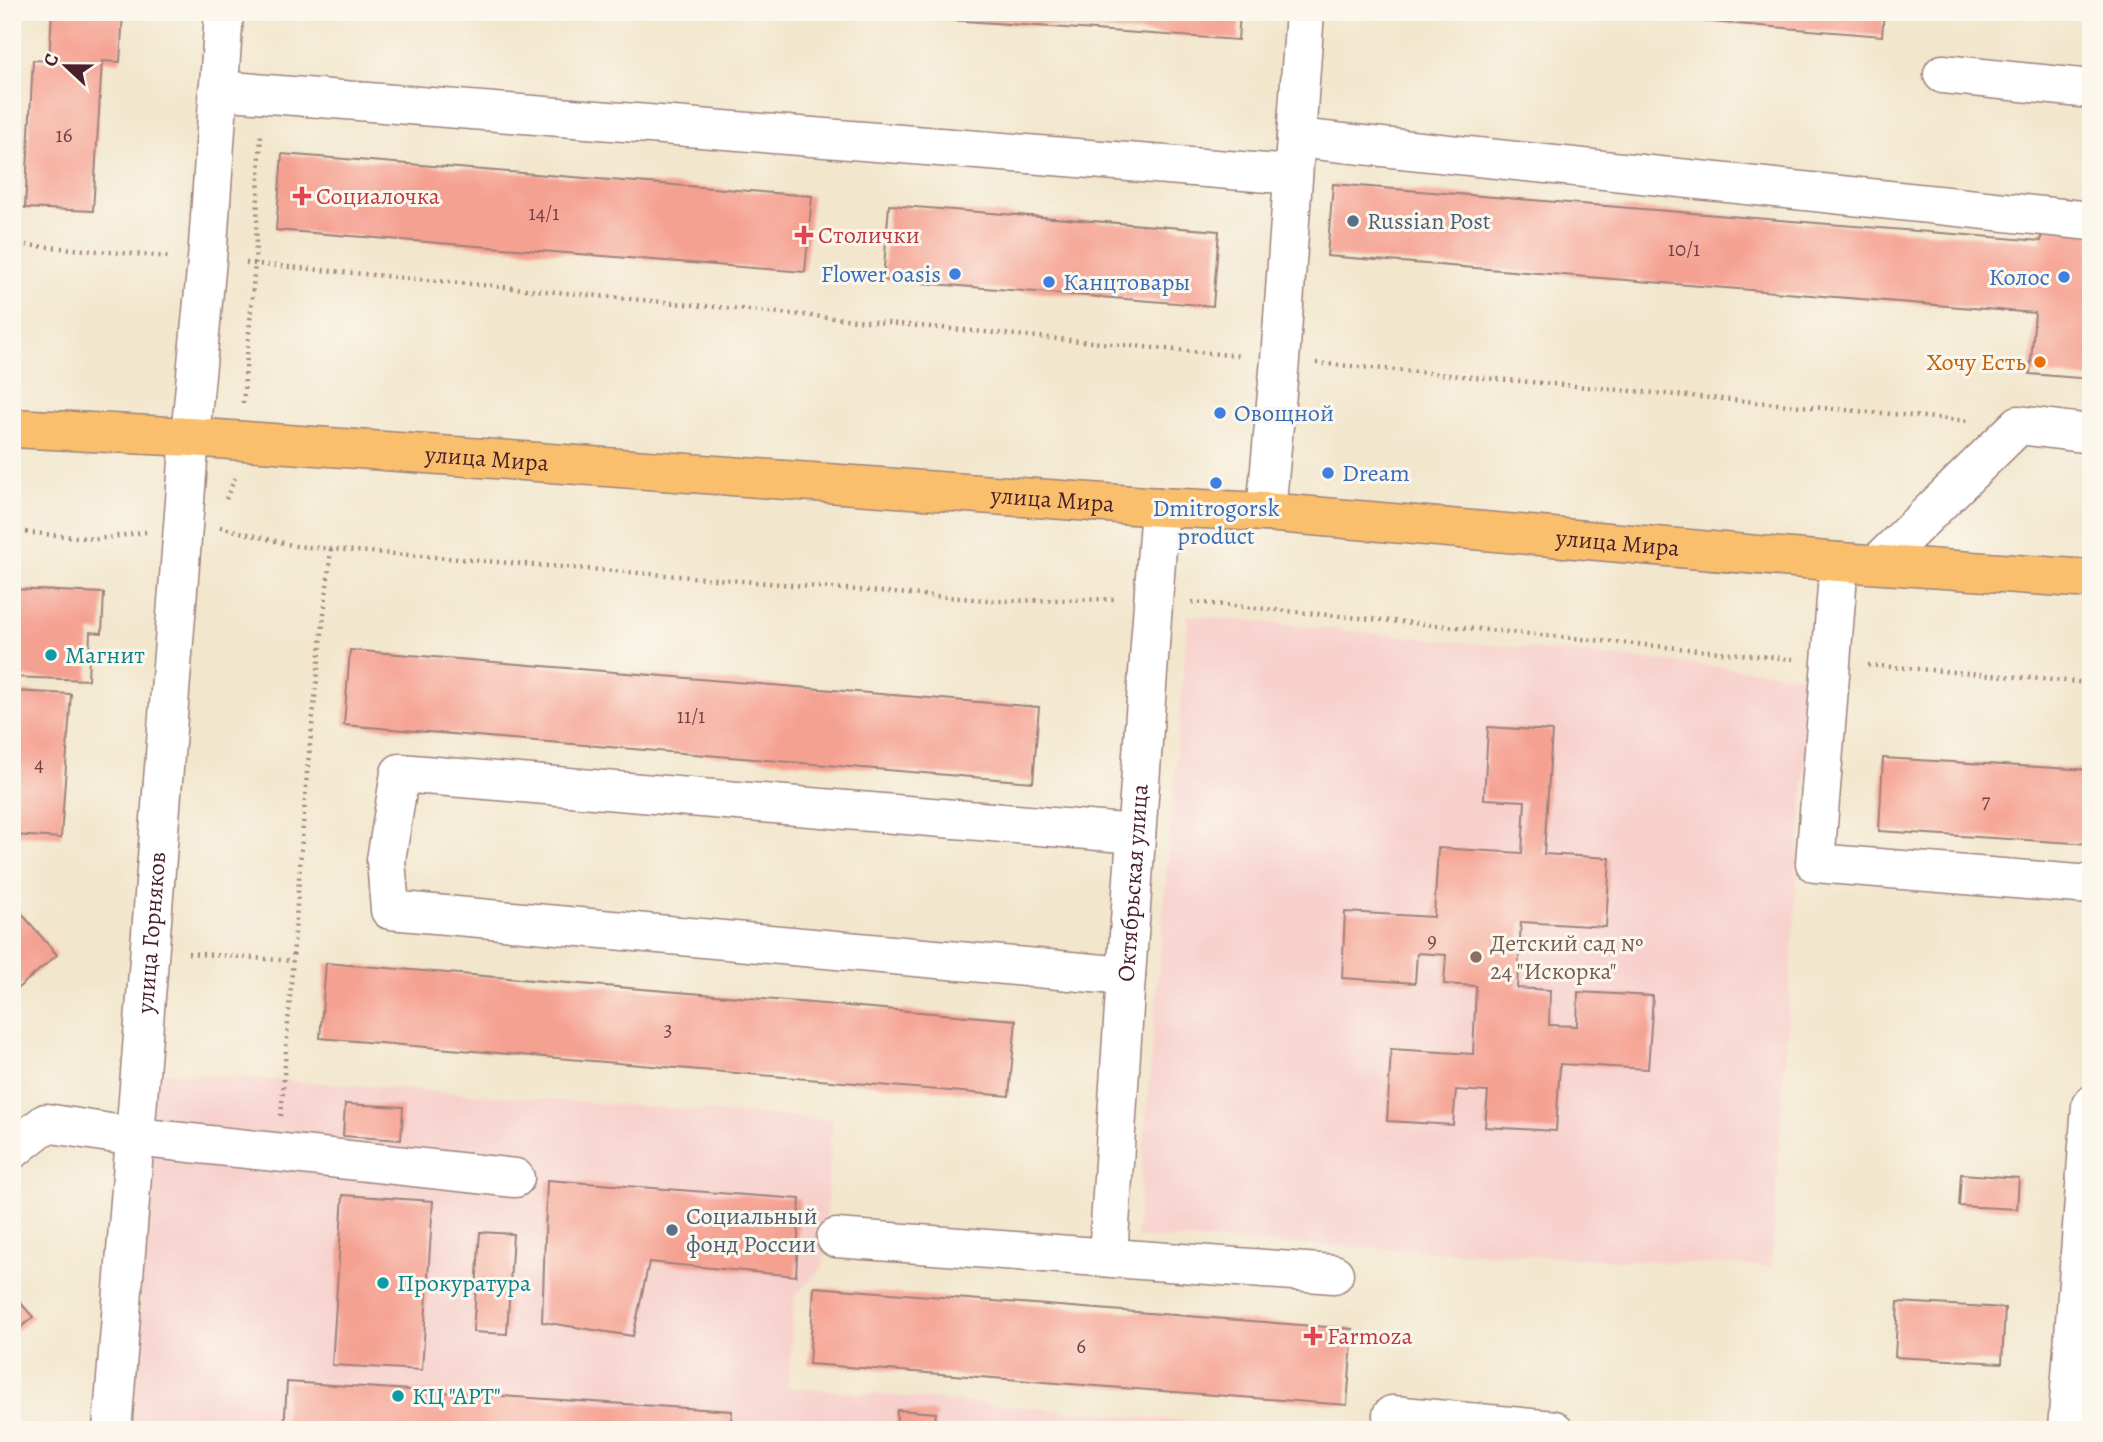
<svg xmlns="http://www.w3.org/2000/svg" width="2103" height="1442" viewBox="0 0 2103 1442" font-family="Alegreya,serif">
  <rect width="100%" height="100%" fill="#fbf7ec"/>
  <filter id="ink" filterUnits="userSpaceOnUse"><feTurbulence type="fractalNoise" baseFrequency=".0143" numOctaves="2"/><feDisplacementMap in="SourceGraphic" scale="14" xChannelSelector="R" yChannelSelector="G"/><feConvolveMatrix kernelMatrix="1 2 1 2 8 2 1 2 1" color-interpolation-filters="sRGB"/></filter>
  <filter id="wash" filterUnits="userSpaceOnUse"><feTurbulence type="fractalNoise" baseFrequency=".00686" numOctaves="4" result="noise"/><feDisplacementMap in="SourceGraphic" scale="28" xChannelSelector="R" yChannelSelector="G"/><feGaussianBlur stdDeviation="1.57" result="paint"/><feColorMatrix in="noise" values="0 0 0 0 0 0 0 0 0 0 0 0 0 0 0 0 0 1.4 0 .05"/><feComposite in="paint" operator="in"/></filter>
  <g filter="url(#wash)">
    <rect width="100%" height="100%" fill="#f2e6cc"/>
    <!-- built -->
    <g fill="#f7d0cc">
      <polygon points="1188,615 1811,676 1771,1267 1136,1237"/>
      <polygon points="155,1071 832,1120 823,1267 794,1297 788,1387 1291,1430 132,1430"/>
    </g>
    <g id="blocks">
      <!-- building -->
      <g fill="#f5a192">
        <polygon points="52,12 123,12 120,62 102,61 93,211 25,208 33,60 49,61"/>
        <polygon points="907,12 1240,12 1238,40 907,17"/>
        <polygon points="1615,12 1884,12 1882,36 1615,14"/>
        <polygon points="282,154 812,196 805,272 276,230"/>
        <polygon points="1333,184 2041,241 2042,226 2091,230 2091,379 2030,374 2035,313 1327,256"/>
        <polygon points="889,205 1219,231 1213,306 883,280"/>
        <polygon points="12,589 104,593 102,633 90,632 88,680 12,677"/>
        <polygon points="350,650 1039,707 1033,782 344,725"/>
        <polygon points="12,691 71,694 61,838 12,835"/>
        <polygon points="1488,727 1552,731 1544,854 1610,858 1606,927 1521,922 1517,988 1550,990 1549,1025 1577,1026 1578,992 1653,996 1648,1069 1560,1064 1556,1131 1485,1127 1488,1092 1456,1090 1453,1125 1387,1121 1391,1049 1473,1054 1476,986 1444,984 1446,955 1417,953 1415,983 1342,978 1345,912 1434,917 1438,848 1522,853 1525,801 1484,799"/>
        <polygon points="1883,758 2091,770 2091,844 1879,831"/>
        <polygon points="12,902 57,955 12,993"/>
        <polygon points="326,963 1016,1020 1009,1096 320,1038"/>
        <polygon points="345,1104 403,1107 401,1140 343,1136"/>
        <polygon points="1961,1174 2019,1178 2017,1209 1959,1206"/>
        <polygon points="547,1180 800,1199 796,1276 649,1262 633,1336 542,1322"/>
        <polygon points="343,1195 433,1201 422,1370 332,1365"/>
        <polygon points="480,1232 513,1234 507,1334 473,1332"/>
        <polygon points="814,1287 1353,1329 1347,1405 809,1364"/>
        <polygon points="12,1293 33,1317 12,1335"/>
        <polygon points="1898,1302 2005,1308 2002,1363 1895,1357"/>
        <polygon points="287,1382 732,1411 730,1430 284,1430"/>
        <polygon points="897,1410 936,1413 934,1430 896,1430"/>
      </g>
    </g>
  </g>
  <g filter="url(#ink)">
    <use href="#blocks" fill-opacity="0" stroke="#9e827c" stroke-width="2"/>
    <g fill="none" stroke-linecap="round" stroke-linejoin="round">
      <defs>
        <g id="minor">
          <polyline points="1943,74 2091,89"/>
          <polyline points="218,90 1293,175"/>
          <polyline points="1296,138 2091,221"/>
          <polyline points="1266,512 1280,360 1305,12"/>
          <polyline points="1839,562 1815,863 2091,885"/>
          <polyline points="1878,563 2019,425 2091,434"/>
          <polyline points="1126,976 390,910 386,860 400,773 1136,834"/>
          <polyline points="12,1150 46,1123 135,1137 515,1178"/>
          <polyline points="836,1238 1334,1274"/>
          <path id="s1" d="M1108,1256L1126,976L1160,507"/>
          <polyline points="1392,1415 1554,1430"/>
          <path id="s2" d="M112,1430L190,437L207,260L224,12"/>
          <polyline points="2067,1430 2091,1105"/>
        </g>
        <g id="major">
          <path id="s3" d="M12,428L190,437L1160,507L1266,512L1839,562L2091,579"/>
        </g>
      </defs>
      <!-- minor casing -->
      <use href="#minor" stroke="#9e827c" stroke-width="41"/>
      <!-- major casing -->
      <use href="#major" stroke="#9e827c" stroke-width="41"/>
      <!-- path -->
      <g stroke="#9e827c" stroke-width="4.5" stroke-dasharray="2 5" stroke-linecap="butt">
        <polyline points="12,244 171,257"/>
        <polyline points="246,263 1241,356"/>
        <polyline points="1316,363 1970,421"/>
        <polyline points="243,403 255,263 261,132"/>
        <polyline points="226,499 235,478"/>
        <polyline points="220,527 296,546 331,549 999,601 1117,599"/>
        <polyline points="12,531 97,539 146,532"/>
        <polyline points="1192,602 1793,659"/>
        <polyline points="1868,665 2091,683"/>
        <polyline points="188,953 293,961"/>
        <polyline points="281,1116 307,773 331,549"/>
      </g>
      <!-- minor -->
      <use href="#minor" stroke="#fff" stroke-width="38"/>
      <!-- major -->
      <use href="#major" stroke="#f9bf6d" stroke-width="38"/>
    </g>
  </g>
  <!-- markers -->
  <g fill="#e0444e" stroke="#fbf7ec" stroke-width="2.5">
    <path d="M298.5 185.5h7v7h7v7h-7v7h-7v-7h-7v-7h7z"/>
    <path d="M800.5 224.5h7v7h7v7h-7v7h-7v-7h-7v-7h7z"/>
    <path d="M1309.5 1325.5h7v7h7v7h-7v7h-7v-7h-7v-7h7z"/>
  </g>
  <g fill="#5c6f8a" stroke="#fbf7ec" stroke-width="2.5">
    <circle cx="1353" cy="221" r="7"/>
    <circle cx="672" cy="1230" r="7"/>
  </g>
  <g fill="#3f7fe0" stroke="#fbf7ec" stroke-width="2.5">
    <circle cx="955" cy="274" r="7"/>
    <circle cx="2064" cy="277" r="7"/>
    <circle cx="1049" cy="282" r="7"/>
    <circle cx="1220" cy="413" r="7"/>
    <circle cx="1328" cy="473" r="7"/>
    <circle cx="1216" cy="483" r="7"/>
  </g>
  <circle fill="#e8710a" stroke="#fbf7ec" stroke-width="2.5" cx="2040" cy="362" r="7"/>
  <g fill="#0f9aa8" stroke="#fbf7ec" stroke-width="2.5">
    <circle cx="51" cy="655" r="7"/>
    <circle cx="383" cy="1283" r="7"/>
    <circle cx="398" cy="1396" r="7"/>
  </g>
  <circle fill="#8d6e63" stroke="#fbf7ec" stroke-width="2.5" cx="1476" cy="957" r="7"/>
  <g text-anchor="middle" stroke-width="6" stroke-linejoin="round" paint-order="stroke">
    <!-- number labels -->
    <g font-size="21" fill="#754045">
      <text x="64" y="142">16</text>
      <text x="544" y="220">14/1</text>
      <text x="1684" y="256">10/1</text>
      <text x="691" y="723">11/1</text>
      <text x="39" y="771">4</text>
      <text x="1986" y="808">7</text>
      <text x="1432" y="947">9</text>
      <text x="668" y="1036">3</text>
      <text x="1081" y="1353">6</text>
    </g>
    <!-- health labels -->
    <g font-size="24" fill="#be3a42" stroke="#fbf7ec" text-anchor="start">
      <text x="316" y="204">Социалочка</text>
      <text x="818" y="243">Столички</text>
      <text x="1327" y="1344">Farmoza</text>
    </g>
    <!-- service labels -->
    <g font-size="24" fill="#4e5e75" stroke="#fbf7ec" text-anchor="start">
      <text x="1367" y="229">Russian Post</text>
      <text x="686" y="1224">Социальный<tspan x="686" dy="28">фонд России</tspan></text>
    </g>
    <!-- shop labels -->
    <g font-size="24" fill="#366cbe" stroke="#fbf7ec" text-anchor="start">
      <text x="941" y="282" text-anchor="end">Flower oasis</text>
      <text x="2050" y="285" text-anchor="end">Колос</text>
      <text x="1063" y="290">Канцтовары</text>
      <text x="1234" y="421">Овощной</text>
      <text x="1342" y="481">Dream</text>
      <text x="1216" y="516" text-anchor="middle">Dmitrogorsk<tspan x="1216" dy="28">product</tspan></text>
    </g>
    <!-- food labels -->
    <g font-size="24" fill="#c56008" stroke="#fbf7ec" text-anchor="end">
      <text x="2026" y="370">Хочу Есть</text>
    </g>
    <!-- street labels -->
    <g font-size="24" fill="#4a1f2b" stroke="#fbf7ec">
      <text dy="8" stroke="none"><textPath href="#s3" startOffset="476">улица Мира</textPath></text>
      <text dy="8" stroke="none"><textPath href="#s3" startOffset="1043">улица Мира</textPath></text>
      <text dy="8" stroke="none"><textPath href="#s3" startOffset="1610">улица Мира</textPath></text>
      <text dy="8" stroke="none"><textPath href="#s1" startOffset="374">Октябрьская улица</textPath></text>
      <text dy="8" stroke="none"><textPath href="#s2" startOffset="499">улица Горняков</textPath></text>
    </g>
    <!-- culture labels -->
    <g font-size="24" fill="#0d838f" stroke="#fbf7ec" text-anchor="start">
      <text x="65" y="663">Магнит</text>
      <text x="397" y="1291">Прокуратура</text>
      <text x="412" y="1404">КЦ "АРТ"</text>
    </g>
    <!-- education labels -->
    <g font-size="24" fill="#785e54" stroke="#fbf7ec" text-anchor="start">
      <text x="1490" y="951">Детский сад №<tspan x="1490" dy="28">24 "Искорка"</tspan></text>
    </g>
  </g>
  <!-- margin -->
  <rect width="2103" height="1442" fill="none" stroke="#fbf7ec" stroke-width="42"/>
  <!-- north arrow -->
  <g transform="translate(66 66) rotate(292)" stroke="#fbf7ec" stroke-width="5" paint-order="stroke">
  <path d="M0-5L12 26L0 18L-12 26Z" fill="#4a1f2b"/>
  <text y="-10" font-size="19" font-weight="bold" text-anchor="middle" fill="#4a1f2b">С</text>
  </g>
</svg>
